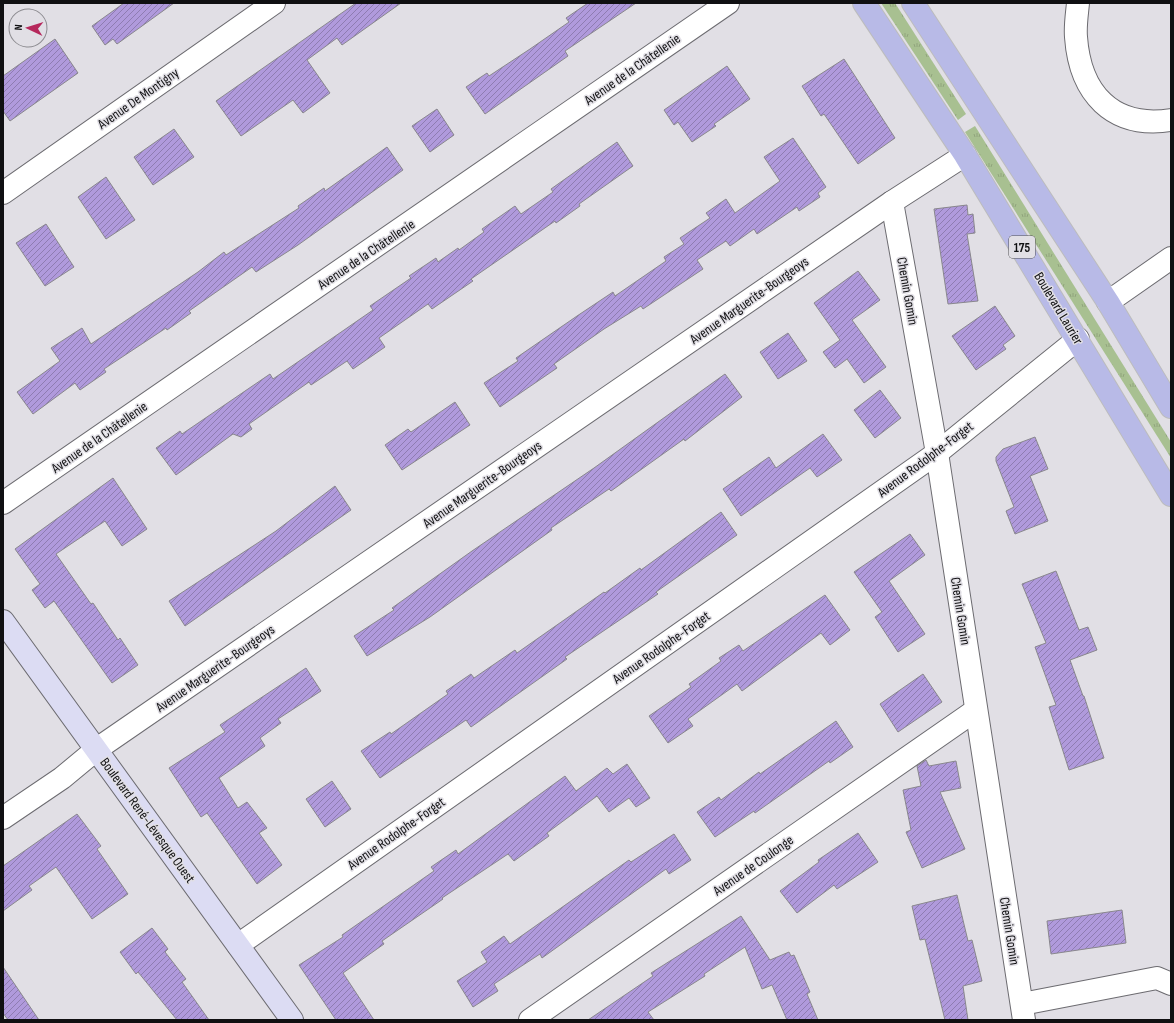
<svg xmlns="http://www.w3.org/2000/svg" width="1174" height="1023" viewBox="0 0 1174 1023" font-family="'Sofia Sans Condensed',sans-serif">
  <defs>
    <pattern id="grass-tufts" width="24" height="20" patternUnits="userSpaceOnUse"><rect width="24" height="20" fill="#a8c091"/><path d="M3 7l-1-3M5 7V3M7 7l1-3M15 17l-1-3M17 17v-4M19 17l1-3" fill="none" stroke="#90a47c"/></pattern>
    <pattern id="building-hatch" width="6" height="6" patternUnits="userSpaceOnUse"><rect width="6" height="6" fill="#b09adc"/><path d="M-1 1l2-2M0 6l6-6M5 7l2-2" fill="none" stroke="#8e7cb1"/></pattern>
  </defs>
  <rect width="100%" height="100%" fill="#e1dfe5"/>
  <!-- grass -->
  <g fill="url(#grass-tufts)">
    <polygon points="881,3 895,3 966,114 958,120"/>
    <polygon points="975,126 1171,442 1171,458 965,132"/>
  </g>
  <!-- building -->
  <g fill="url(#building-hatch)" stroke="#89878d">
    <polygon points="124,3 174,3 117,44 113,39 105,45 92,26"/>
    <polygon points="356,3 401,3 342,45 337,38 307,60 330,93 303,113 293,100 241,136 216,101"/>
    <polygon points="588,3 636,3 565,51 568,56 485,114 466,87 487,73 489,76 530,49 569,22 566,18"/>
    <polygon points="55,39 78,73 10,121 3,111 3,76"/>
    <polygon points="844,59 895,138 858,164 824,114 821,116 802,86"/>
    <polygon points="727,66 750,99 714,124 716,126 692,142 678,122 674,125 664,110"/>
    <polygon points="437,109 454,135 430,152 412,126"/>
    <polygon points="174,129 194,157 153,185 134,157"/>
    <polygon points="793,138 826,187 818,193 820,197 799,211 797,207 757,234 754,229 730,246 726,241 697,260 703,269 643,309 641,306 604,329 554,364 557,368 500,407 484,383 518,361 516,358 577,316 613,292 615,296 666,261 664,257 684,244 680,238 710,218 706,213 726,199 735,213 780,181 764,157"/>
    <polygon points="617,142 633,166 579,204 580,206 556,223 555,221 471,279 473,281 432,309 428,304 379,338 385,347 353,369 347,361 311,385 309,382 249,424 252,429 241,437 233,434 176,475 156,448 180,431 182,434 270,374 273,379 305,357 373,310 370,306 411,278 409,276 436,258 438,262 458,248 459,250 484,232 482,229 515,206 521,214 553,192 551,189"/>
    <polygon points="387,147 403,170 298,245 256,272 252,267 189,311 191,313 167,330 166,328 104,369 106,372 80,390 75,383 33,414 17,392 60,361 51,348 82,328 91,344 198,272 224,252 226,255 299,208 298,206 324,188 325,191"/>
    <polygon points="106,177 135,220 106,239 78,197"/>
    <polygon points="967,205 968,215 973,214 975,233 967,234 978,301 948,304 934,209"/>
    <polygon points="46,224 74,267 45,286 16,243"/>
    <polygon points="858,271 880,300 852,320 886,367 864,383 847,359 835,368 823,352 840,340 814,303"/>
    <polygon points="995,306 1015,336 1003,345 1006,349 976,370 952,336"/>
    <polygon points="788,333 807,361 778,379 760,352"/>
    <polygon points="725,374 742,397 685,441 684,439 611,491 609,489 551,528 552,530 430,617 367,656 354,636 394,610 392,608 472,551 594,468"/>
    <polygon points="880,390 901,418 875,438 854,410"/>
    <polygon points="455,402 470,425 402,470 385,445 408,429 411,432"/>
    <polygon points="823,434 842,460 817,477 810,468 741,516 723,489 769,457 776,468"/>
    <polygon points="1035,437 1048,469 1030,476 1048,521 1015,534 1006,511 1014,507 996,461 996,457 1003,449"/>
    <polygon points="113,478 147,529 122,546 105,521 56,554 91,604 93,603 118,640 120,638 138,665 112,683 54,601 45,608 32,590 40,584 15,549"/>
    <polygon points="335,486 351,510 185,626 169,601 276,531"/>
    <polygon points="721,512 737,535 656,592 658,594 565,657 567,659 471,727 466,720 380,778 361,751 390,732 391,734 448,694 446,691 471,674 474,678 515,650 517,653 604,592 605,593 640,568 641,570"/>
    <polygon points="910,534 925,555 889,581 925,634 898,652 875,617 882,612 854,572"/>
    <polygon points="1056,571 1079,630 1088,627 1097,650 1070,660 1083,696 1084,696 1104,758 1069,770 1049,707 1056,705 1035,647 1046,643 1022,584"/>
    <polygon points="825,595 850,630 830,645 821,633 742,691 737,684 688,719 693,726 668,743 649,716 691,687 689,684 721,661 719,658 739,645 743,651"/>
    <polygon points="306,668 321,691 278,719 281,723 260,738 265,746 219,778 238,808 247,802 267,828 259,833 282,865 257,884 207,813 201,817 169,768 225,732 220,725"/>
    <polygon points="923,674 942,702 898,732 880,704"/>
    <polygon points="836,721 853,747 830,763 829,761 755,813 754,811 715,837 697,812 719,797 721,800 759,772 760,774"/>
    <polygon points="926,760 929,766 956,761 961,788 940,792 965,849 922,868 906,832 911,830 903,790 921,786 917,766"/>
    <polygon points="627,764 650,798 636,807 629,798 609,812 597,796 547,833 549,836 514,861 508,854 442,898 443,899 382,941 384,944 343,973 374,1020 336,1020 299,965 343,937 342,935 434,871 431,867 456,850 458,854 565,776 576,791 607,768 613,774"/>
    <polygon points="332,781 351,809 325,827 306,799"/>
    <polygon points="77,814 101,846 97,849 128,894 92,919 56,867 29,886 32,890 3,911 3,866"/>
    <polygon points="858,833 878,862 837,889 834,885 797,913 780,891 819,862 818,860"/>
    <polygon points="674,834 691,860 669,874 666,869 542,958 540,954 494,984 498,991 473,1007 457,981 487,962 481,952 504,936 510,944 629,860 631,862"/>
    <polygon points="957,895 968,941 972,940 982,981 963,986 968,1020 945,1020 925,939 920,940 912,906"/>
    <polygon points="1122,910 1126,943 1051,954 1047,921"/>
    <polygon points="741,916 770,960 789,952 791,956 794,955 810,992 807,994 818,1020 787,1020 772,985 762,989 745,947 704,974 705,976 648,1012 654,1020 588,1020 653,976 651,973"/>
    <polygon points="152,928 168,949 165,952 186,979 182,982 209,1020 177,1020 138,972 136,974 120,952"/>
    <polygon points="3,967 39,1020 8,1020 3,1013"/>
  </g>
  <g fill="none" stroke-linecap="round" stroke-linejoin="round">
    <defs>
      <g id="street">
        <path d="M1078,3C1077,14 1075,26 1076,37C1080,93 1112,129 1171,120"/>
        <polyline points="3,193 274,3"/>
        <polyline points="892,202 937,453 1024,1020"/>
        <polyline points="1108,302 1171,258"/>
        <polyline points="3,503 728,3"/>
        <polyline points="3,818 62,778 97,749 892,202 965,155"/>
        <polyline points="238,945 937,453 1078,339"/>
        <polyline points="1022,1004 1157,978 1171,984"/>
        <polyline points="530,1020 976,710"/>
      </g>
      <polyline id="secondary" points="3,621 292,1020"/>
      <g id="primary">
        <polyline points="864,3 965,155 1171,495"/>
        <polyline points="913,3 1108,302 1171,407"/>
      </g>
    </defs>
    <!-- street casing -->
    <use href="#street" stroke="#6c6b70" stroke-width="24"/>
    <!-- secondary casing -->
    <use href="#secondary" stroke="#6c6b70" stroke-width="24"/>
    <!-- primary casing -->
    <use href="#primary" stroke="#bcbcbd" stroke-width="24"/>
    <!-- street -->
    <use href="#street" stroke="#fff" stroke-width="22"/>
    <!-- secondary -->
    <use href="#secondary" stroke="#dcdcf3" stroke-width="22"/>
    <!-- primary -->
    <use href="#primary" stroke="#b8bae7" stroke-width="22"/>
  </g>
  <g text-anchor="middle" stroke-width="3" stroke-linejoin="round" paint-order="stroke">
    <!-- shield labels -->
    <rect fill="#e1dfe5" stroke="#4f4e51" stroke-width="1" x="1009" y="236" width="26" height="22" rx="3"/>
    <g font-size="13" font-weight="bold" fill="#101012">
      <text x="1022" y="252">175</text>
    </g>
    <!-- street labels -->
    <g font-size="14" fill="#101012" stroke="#e1dfe5">
      <text transform="translate(632 69) rotate(-35)" y="5">Avenue de la Châtellenie</text>
      <text transform="translate(138 98) rotate(-35)" y="5">Avenue De Montigny</text>
      <text transform="translate(366 254) rotate(-34)" y="5">Avenue de la Châtellenie</text>
      <text transform="translate(908 291) rotate(80)" y="5">Chemin Gomin</text>
      <text transform="translate(749 300) rotate(-35)" y="5">Avenue Marguerite-Bourgeoys</text>
      <text transform="translate(1059 308) rotate(59)" y="5">Boulevard Laurier</text>
      <text transform="translate(99 437) rotate(-35)" y="5">Avenue de la Châtellenie</text>
      <text transform="translate(925 459) rotate(-37)" y="5">Avenue Rodolphe-Forget</text>
      <text transform="translate(482 484) rotate(-35)" y="5">Avenue Marguerite-Bourgeoys</text>
      <text transform="translate(961 611) rotate(81)" y="5">Chemin Gomin</text>
      <text transform="translate(661 647) rotate(-35)" y="5">Avenue Rodolphe-Forget</text>
      <text transform="translate(215 668) rotate(-35)" y="5">Avenue Marguerite-Bourgeoys</text>
      <text transform="translate(148 820) rotate(54)" y="5">Boulevard René-Lévesque Ouest</text>
      <text transform="translate(396 833) rotate(-35)" y="5">Avenue Rodolphe-Forget</text>
      <text transform="translate(753 865) rotate(-35)" y="5">Avenue de Coulonge</text>
      <text transform="translate(1010 931) rotate(81)" y="5">Chemin Gomin</text>
    </g>
  </g>
  <!-- border -->
  <rect width="1174" height="1023" fill="none" stroke="#101012" stroke-width="8"/>
  <!-- north arrow -->
  <g transform="translate(28 28) rotate(274)"><circle r="19" fill="#e1dfe5" stroke="#8d8c91"/>
  <path d="M0-3L7 15L0 10L-7 15Z" fill="#b6285c"/>
  <text y="-6" font-size="11" font-weight="bold" text-anchor="middle" fill="#101012">N</text>
  </g>
</svg>
